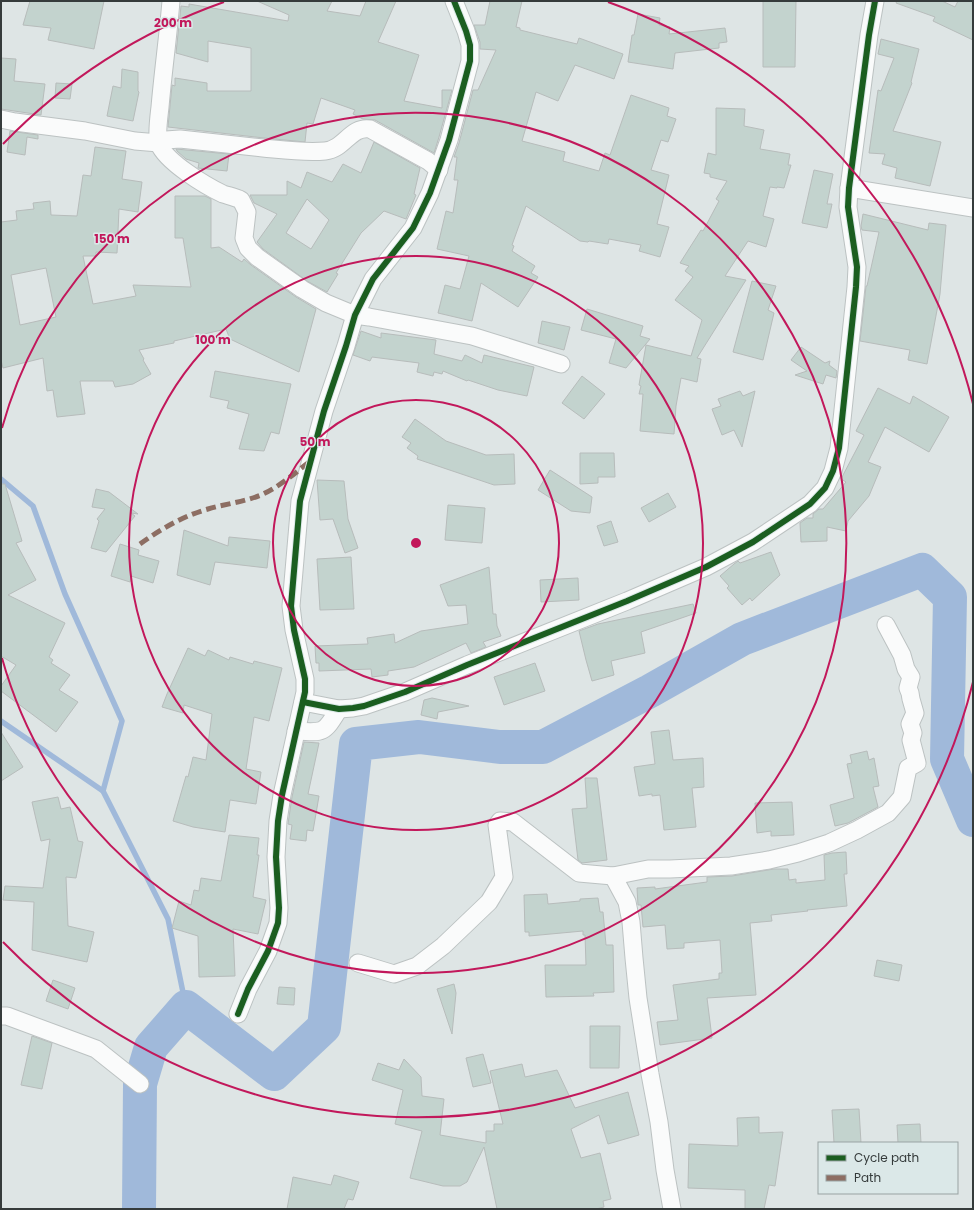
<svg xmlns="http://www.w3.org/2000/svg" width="974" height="1210" viewBox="0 0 974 1210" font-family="Poppins,sans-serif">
  <rect width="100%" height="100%" fill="#dee5e5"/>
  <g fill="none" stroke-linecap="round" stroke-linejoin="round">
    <!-- stream -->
    <g stroke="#a0b9da" stroke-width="5.5">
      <polyline points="1,479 33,506 65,594 122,721 103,791"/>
      <polyline points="1,721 103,791 168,919 186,1007"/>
    </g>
    <!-- river -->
    <polyline stroke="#a0b9da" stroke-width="34" points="139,1209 140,1084 151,1047 186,1007 274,1074 324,1027 356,744 419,737 500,747 543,747 650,691 742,639 922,570 950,597 947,759 973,820"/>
  </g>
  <!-- building -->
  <g fill="#c3d3ce" stroke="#b7bcbb" fill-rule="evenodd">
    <polygon points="30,1 104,1 94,49 48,40 51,28 23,25"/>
    <polygon points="257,1 332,1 327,11 360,16 366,1 396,1 378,42 419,55 404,101 442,108 442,90 452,90 439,137 434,153 375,120 363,119 353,114 355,110 321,98 313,124 307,123 305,142 264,138 168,127 172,85 175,86 175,78 207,83 207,91 251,91 251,48 208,41 208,62 176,53 181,6 189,7 189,4 288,21 289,15"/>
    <polygon points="490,1 522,1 516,27 520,28 520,30 577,44 579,38 623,54 614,79 575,65 558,101 536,92 522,141 565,152 563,161 599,171 605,153 610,155 631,95 669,108 667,116 676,119 668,142 661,140 651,170 669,175 657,224 669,227 660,257 639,251 641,245 609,239 608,244 589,241 588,242 580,241 526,206 512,245 514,246 512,251 535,266 531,273 538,277 518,307 481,283 472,321 438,313 445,285 460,289 469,256 437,249 446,211 453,213 458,180 454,180 457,157 454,157 459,143 473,90 478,90 496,50 480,49 480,42 474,25 485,25"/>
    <polygon points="763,1 796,1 795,67 763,67"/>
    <polygon points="897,1 942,1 955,7 958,1 973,1 973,40 933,21 935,17 896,3"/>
    <polygon points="638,14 660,18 659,25 670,27 669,34 725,28 727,42 719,43 719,48 675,53 673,69 628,62 632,35 634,35"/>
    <polygon points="881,39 919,49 911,82 912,83 893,131 941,142 930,186 895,178 897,168 882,164 885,154 869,153 878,90 881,91 894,58 878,54"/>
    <polygon points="1,58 16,59 14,81 45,84 41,115 1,109"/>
    <polygon points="122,69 138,72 138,91 139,92 133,121 107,116 113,86 121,88"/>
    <polygon points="56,83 72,84 70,99 55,98"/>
    <polygon points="716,108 745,109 744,126 764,130 760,149 790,154 788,165 791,165 784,188 777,187 777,188 770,187 763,216 774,219 766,247 748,241 725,276 746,280 697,358 701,359 697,382 681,378 676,406 674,434 640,431 643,394 639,394 641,386 639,385 646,345 691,356 702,320 675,300 693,277 685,271 689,266 680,263 701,230 703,231 719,201 716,199 727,181 710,177 710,174 704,173 708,153 716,155"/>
    <polygon points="10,131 38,135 38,139 27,137 25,155 7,152"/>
    <path d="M374,142L420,168L414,194L416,195L406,219L384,211L361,233L336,273L338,274L327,292L307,281L263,249L257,242L277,214L254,203L250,195H287V181L301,188L307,172L332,182L343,164L361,173ZM307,199L329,220L311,249L286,233Z"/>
    <path d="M95,147L126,151L122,179L142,182L138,212L119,209L117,253L96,252V256H83L93,304L136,296L133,285L191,287L183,238H175V196H205L211,199V248L219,247L242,262L244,259L251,265L296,297L316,309L299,372L230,339L226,329L174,341V343L139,350L144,359L143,360L151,374L133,384L115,387L113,381H80L85,414L57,417L53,390L47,391L43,358L3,368L1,360V222L17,220L16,211L34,209L33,203L50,201L51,215L77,216L83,175L91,176ZM46,268L56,317L20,325L11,275Z"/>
    <polygon points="176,149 229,154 227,171 198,168 199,163 186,159 177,151"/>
    <polygon points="814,170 833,174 827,204 832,204 827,228 802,223"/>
    <polygon points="863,214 928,230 929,223 946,225 940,294 927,364 908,360 910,350 860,341 866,286 867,286 879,232 862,230 861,226"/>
    <polygon points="752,281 776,286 768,310 774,313 763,360 733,352"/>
    <polygon points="587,309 643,326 640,336 650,339 626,368 609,363 616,339 581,330"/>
    <polygon points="542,321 570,327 564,350 538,343"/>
    <polygon points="361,331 381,338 381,333 436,340 434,354 462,361 465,355 482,363 484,355 534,367 527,396 498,390 468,380 467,381 443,371 442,374 434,372 433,376 417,372 419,363 372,357 370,361 353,355"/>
    <polygon points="801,347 825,363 830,361 829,365 837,371 836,378 826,375 823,384 795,375 807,371 791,360"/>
    <polygon points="215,371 291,384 279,434 271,432 264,451 239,449 249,414 227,408 229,401 210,397"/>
    <polygon points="582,376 605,394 584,419 562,403"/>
    <polygon points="878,388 910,404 913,396 949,417 929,452 885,427 868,462 881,467 869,496 848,521 846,531 827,527 827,541 801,542 800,523 807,518 813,518 813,514 819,509 823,509 846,482 841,479 864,435 856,431"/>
    <polygon points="740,391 743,396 755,391 742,447 734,430 722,435 712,409 721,406 718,399"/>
    <polygon points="415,419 446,441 486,455 514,454 515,484 494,485 417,459 418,456 407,448 411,443 402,437"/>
    <polygon points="580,453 614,453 615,477 598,477 598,483 580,484"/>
    <polygon points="550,470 592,497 590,513 571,511 538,490"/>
    <polygon points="317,480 344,481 348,519 358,548 345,553 333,519 320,520"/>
    <polygon points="1,484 5,484 22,541 16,543 36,580 8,595 65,623 49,657 53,660 51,663 70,675 59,690 78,702 56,732 1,691 1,686 16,665 1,656"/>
    <polygon points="96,489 109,492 138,514 131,513 135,516 106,552 91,548 99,521 97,519 105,509 92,507"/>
    <polygon points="668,493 676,507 649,522 641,508"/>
    <polygon points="448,505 485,508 482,543 445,540"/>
    <polygon points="611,521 618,542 604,546 597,526"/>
    <polygon points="184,530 228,546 229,537 270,541 267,568 215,562 210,585 177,575"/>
    <polygon points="120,544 139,550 138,555 159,561 153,583 131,576 130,582 111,576"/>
    <polygon points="771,552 780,575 752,601 750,598 742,605 727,588 729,586 720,576 734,564 738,561 740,563"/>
    <polygon points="351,557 354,609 320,610 317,559"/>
    <polygon points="489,567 493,614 496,614 497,626 501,636 483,642 486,647 471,653 466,643 414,667 388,671 388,675 372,677 371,669 319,671 319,663 316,663 315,646 368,644 367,638 394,634 395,643 421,631 468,624 466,605 448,606 440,585"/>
    <polygon points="578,578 579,600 541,602 540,580"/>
    <polygon points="693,604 696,613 641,632 645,653 611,661 614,675 592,681 586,660 579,631 598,624"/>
    <polygon points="188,648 205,656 208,650 229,660 230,657 253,664 254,661 282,668 269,721 254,717 246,769 261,772 256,804 230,800 225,832 193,827 173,821 186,776 188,777 193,757 206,760 212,714 184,705 183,713 162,707 167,694"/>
    <polygon points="535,663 545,691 504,705 494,677"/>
    <polygon points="432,698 469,706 438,712 437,719 421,715 424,700"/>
    <polygon points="669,730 673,760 703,758 704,787 692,788 696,827 664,830 660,795 652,796 652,794 639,796 634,767 655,764 651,732"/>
    <polygon points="1,732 23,767 1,781"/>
    <polygon points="304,742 319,743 308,794 319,796 313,831 307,830 306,841 290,839 292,825 288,824 292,797"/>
    <polygon points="867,751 869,760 874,758 879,786 873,787 878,807 848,823 835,826 830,805 854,798 847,764 852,763 850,755"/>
    <polygon points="585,778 597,778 607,860 582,863 578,860 572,809 587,808"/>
    <polygon points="58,797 61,809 70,807 78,841 83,842 76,878 66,877 68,926 94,932 87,962 32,950 34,902 3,900 5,886 43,888 50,839 41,841 32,802"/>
    <polygon points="792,802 794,835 771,836 771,831 757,833 755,803"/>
    <polygon points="229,835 259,838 257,855 259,855 253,897 266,900 258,934 233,929 235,976 199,977 198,936 172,928 179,901 191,905 194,890 199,891 201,878 221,881"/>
    <polygon points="846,852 847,874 844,874 847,906 807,910 808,911 771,915 772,921 750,923 756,995 707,998 712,1038 660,1045 657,1022 678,1020 673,985 719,979 719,973 722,973 720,940 684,943 684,948 667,949 665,925 643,927 641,905 638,905 637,888 655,887 655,889 707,882 707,877 732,876 774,869 788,869 789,880 796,879 796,883 825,880 824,855 832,853"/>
    <polygon points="547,894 548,904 580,901 580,899 598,898 600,912 603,912 606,945 613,945 614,992 593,993 594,996 546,997 545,965 586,965 585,935 583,935 583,931 529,936 529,932 525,932 524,895"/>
    <polygon points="877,960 902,965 899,981 874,976"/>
    <polygon points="53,980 75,988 68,1009 46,1001"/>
    <polygon points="454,984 456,993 452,1034 437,989"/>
    <polygon points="279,987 295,988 294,1005 277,1004"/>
    <polygon points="590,1026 620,1026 619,1068 590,1068"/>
    <polygon points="32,1036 52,1043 42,1089 21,1085"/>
    <polygon points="483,1054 491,1083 473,1087 466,1058"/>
    <polygon points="404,1059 421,1077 422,1096 444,1099 440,1135 486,1143 486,1131 494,1131 494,1124 503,1124 490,1071 522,1064 525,1077 557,1070 575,1108 628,1092 639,1135 608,1144 599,1115 571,1129 581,1158 600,1153 611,1199 603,1201 604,1207 596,1209 497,1209 484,1147 467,1182 460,1186 443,1186 410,1178 422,1131 395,1124 403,1090 372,1080 378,1063 399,1070"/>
    <polygon points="859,1109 861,1143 834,1143 832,1110"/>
    <polygon points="759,1117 759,1133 783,1132 775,1186 769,1185 764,1209 745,1209 745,1190 688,1188 689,1144 738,1146 737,1118"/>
    <polygon points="920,1124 921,1143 898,1143 897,1125"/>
    <polygon points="334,1175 359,1182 353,1200 348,1199 344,1209 287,1209 293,1177 331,1185"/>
  </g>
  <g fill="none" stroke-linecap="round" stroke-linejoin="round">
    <defs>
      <g id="minor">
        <path d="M171,1C168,37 163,72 160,107C159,116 156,137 159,144C166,162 206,186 223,194C229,196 235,197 241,200L247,212L244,238L248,248L257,257L302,289L326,303L355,315L369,317L472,336L561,364"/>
        <path d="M1,119L15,122L85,131L135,141L159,143L166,140L180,139C208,142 236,145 263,148C284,150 305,153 325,151C345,149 350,126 370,129L428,161L439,170"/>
        <polyline points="849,188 973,208"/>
        <polyline points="303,702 339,709 353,708 364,706 405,692 467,665 627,601 706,567 753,542 810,504 825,488 833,471 839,448 856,287 857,267 848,207 849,188 869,35 875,1"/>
        <path d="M296,731C325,733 324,733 339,709"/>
        <polyline points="613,876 627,902 631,922 634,958 638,998 650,1074 659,1122 665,1170 672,1209"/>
        <polyline points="358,963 394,974 417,966 443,946 489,902 504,877 497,825 500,821 513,822 579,873 613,876 648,869 670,869 731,866 769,860 798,853 829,843 857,830 888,813 902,797 908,768 917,763 911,740 913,733 910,724 915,713 911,699 910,693 908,688 911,677 906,669 902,655 886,625"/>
        <polyline points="238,1014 248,989 268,951 278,923 279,908 276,857 278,821 282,795 305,692 305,679 294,630 291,606 300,501 324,411 346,346 355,315 373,279 413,228 430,193 449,140 470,61 470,45 466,31 454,1"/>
        <polyline points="1,1016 7,1016 96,1049 140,1084"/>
      </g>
    </defs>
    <!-- minor casing -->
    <use href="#minor" stroke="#bcc2c2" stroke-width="19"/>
    <!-- minor -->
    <use href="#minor" stroke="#fafbfb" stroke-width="17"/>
    <!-- quiet -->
    <path stroke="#8d6e63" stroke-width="5" stroke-dasharray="10 5" stroke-linecap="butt" d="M140,544C161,529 183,516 208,509C225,504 244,502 261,495C279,487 294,474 309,462"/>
    <defs>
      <g id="cycleway">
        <polyline points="303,702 339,709 353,708 364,706 405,692 467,665 627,601 706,567 753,542 810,504 825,488 833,471 839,448 856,287 857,267 848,207 849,188 869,35 875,1"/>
        <polyline points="238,1014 248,989 268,951 278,923 279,908 276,857 278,821 282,795 305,692 305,679 294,630 291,606 300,501 324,411 346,346 355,315 373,279 413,228 430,193 449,140 470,61 470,45 466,31 454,1"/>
      </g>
    </defs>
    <!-- cycleway casing -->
    <use href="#cycleway" stroke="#dbe8e8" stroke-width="8"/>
    <!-- cycleway -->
    <use href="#cycleway" stroke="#1b5e20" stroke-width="6"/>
  </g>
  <!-- distance rings -->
  <g fill="none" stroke="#c2185b" stroke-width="2">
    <circle cx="416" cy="543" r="143"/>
    <circle cx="416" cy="543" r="287"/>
    <path d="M2 428A430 430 0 1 1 2 658"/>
    <path d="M973 682A574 574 0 0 1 3 942M3 144A574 574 0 0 1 224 2M608 2A574 574 0 0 1 973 404"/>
  </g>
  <circle cx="416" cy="543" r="6" fill="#c2185b" stroke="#dbe8e8" stroke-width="2"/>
  <g font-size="12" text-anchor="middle" font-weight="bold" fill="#c2185b" stroke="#dbe8e8" stroke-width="3" stroke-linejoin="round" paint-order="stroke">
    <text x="173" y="27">200 m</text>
    <text x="112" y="243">150 m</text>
    <text x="213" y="344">100 m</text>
    <text x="315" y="446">50 m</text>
  </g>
  <!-- border -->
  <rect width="974" height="1210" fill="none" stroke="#353b3b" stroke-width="4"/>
  <!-- legend -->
  <rect x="818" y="1142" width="140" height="52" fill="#dbe8e8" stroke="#99a3a3"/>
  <rect x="826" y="1155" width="20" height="6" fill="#1b5e20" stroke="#99a3a3"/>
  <text x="854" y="1162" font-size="12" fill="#353b3b">Cycle path</text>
  <rect x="826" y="1175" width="20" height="6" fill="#8d6e63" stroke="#99a3a3"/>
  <text x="854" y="1182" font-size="12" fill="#353b3b">Path</text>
</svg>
